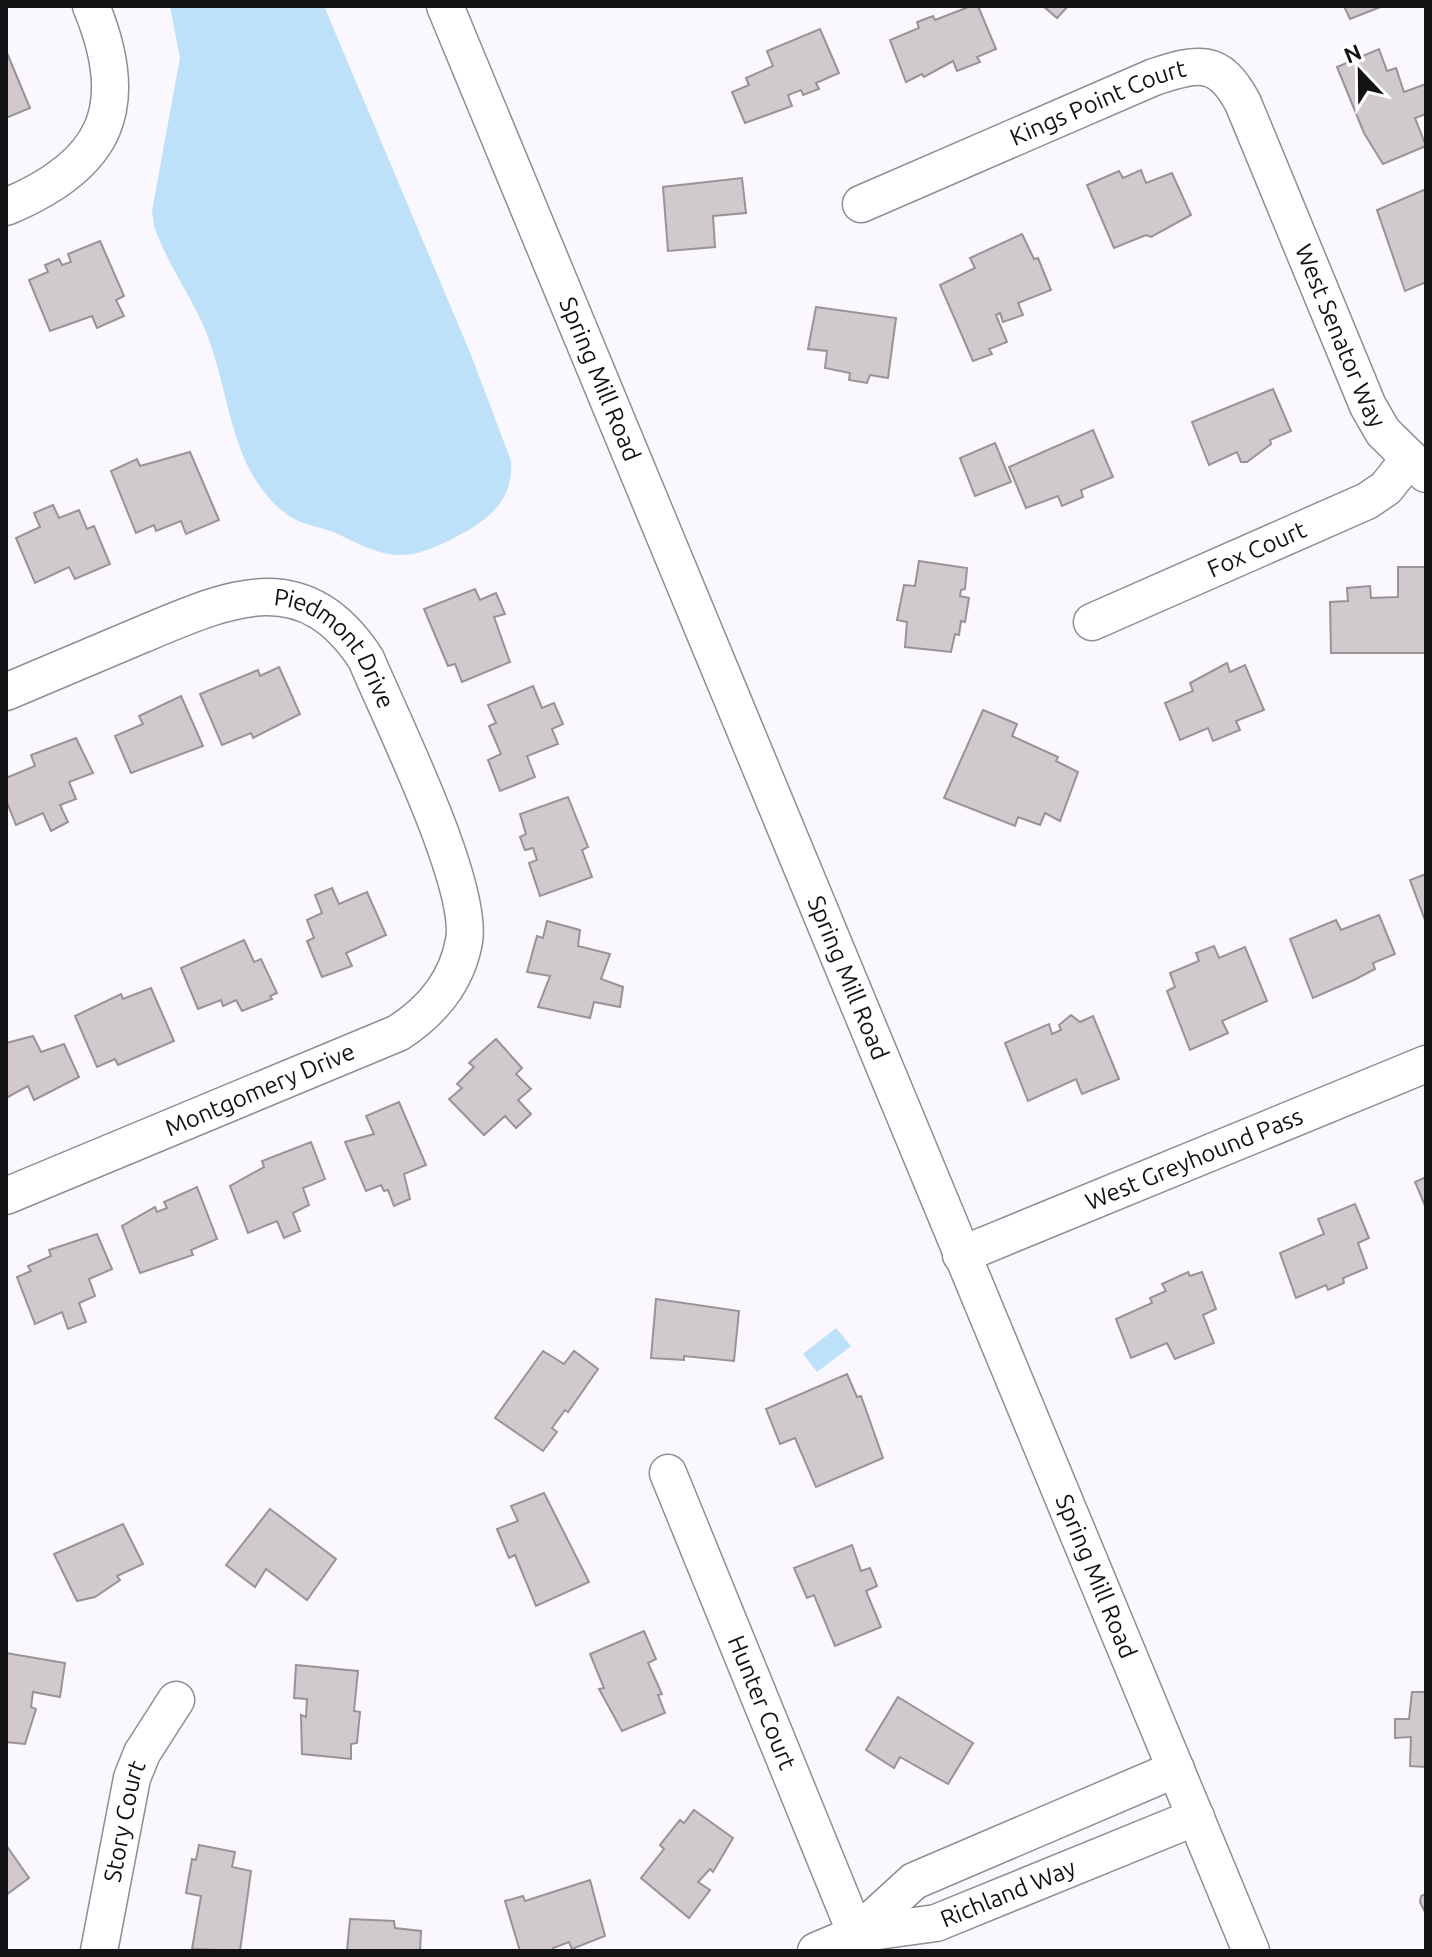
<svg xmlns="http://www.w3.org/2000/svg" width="1432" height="1957" viewBox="0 0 1432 1957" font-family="Ubuntu,sans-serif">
  <rect width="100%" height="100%" fill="#faf7fe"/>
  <!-- water -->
  <g fill="#bce1f8">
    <path d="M170,6H324L471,355L511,461C514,501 487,521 454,538C406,563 387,559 340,535C325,527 303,526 289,516C226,470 232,389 203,325C188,291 166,261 154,226L152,211L180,58Z"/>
    <polygon points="836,1328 851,1346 817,1372 803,1354"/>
  </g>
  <!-- building -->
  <g fill="#d1cacd" stroke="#9a9296" stroke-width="2">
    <polygon points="971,6 978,6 996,49 977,57 980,62 957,71 953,61 924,77 922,74 906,82 890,40 919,28 917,22 933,16 935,20"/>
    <polygon points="1043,6 1068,6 1057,18"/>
    <polygon points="1344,6 1383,6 1350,19"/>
    <polygon points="820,29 839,73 816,83 819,89 803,95 801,90 788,95 792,106 745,123 732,92 749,85 746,78 773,66 767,51"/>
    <polygon points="1379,49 1387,71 1396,68 1404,92 1426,84 1426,114 1415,118 1426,146 1383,164 1364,133 1337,67"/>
    <polygon points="7,53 30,108 6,118 6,54"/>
    <polygon points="1141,170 1146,183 1172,173 1191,215 1151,237 1146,235 1114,248 1087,185 1119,171 1123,178"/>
    <polygon points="742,178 746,213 713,216 715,247 668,251 663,187"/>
    <polygon points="1426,189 1426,282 1405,291 1377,210"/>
    <polygon points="1022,234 1034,259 1038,258 1051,290 1018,303 1023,315 1003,322 1000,313 996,315 1007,342 989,349 992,354 973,361 940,285 975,268 970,258"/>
    <polygon points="100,241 124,296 116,300 124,316 97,328 92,316 50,331 29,280 48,272 45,265 59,259 62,265 71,262 68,254"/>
    <polygon points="816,307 896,318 888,378 870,375 867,383 849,380 850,373 825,368 827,351 808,349"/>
    <polygon points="1273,389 1291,431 1270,440 1271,444 1247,462 1241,462 1237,452 1209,465 1192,422"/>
    <polygon points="1093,430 1113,477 1081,490 1083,497 1062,506 1058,496 1026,508 1009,467"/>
    <polygon points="995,443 1011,482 975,496 960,458"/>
    <polygon points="190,452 219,520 186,534 181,521 156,531 154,525 136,533 111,471 137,459 140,466"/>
    <polygon points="53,505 59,518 79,510 87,529 94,526 110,564 75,579 69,567 35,583 16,538 40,527 34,513"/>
    <polygon points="919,561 967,568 965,589 961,590 960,596 969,598 965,622 961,621 959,635 955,634 951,652 905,647 907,622 897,620 904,585 915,586"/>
    <polygon points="1398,567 1426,567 1425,653 1331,653 1330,602 1348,601 1347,588 1370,586 1371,598 1398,597"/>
    <polygon points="475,589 480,600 496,593 505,614 494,617 510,662 462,682 455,664 448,666 424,609"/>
    <polygon points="1227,663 1230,672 1245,665 1264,710 1236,721 1240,730 1213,741 1208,728 1180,740 1165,703 1193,691 1190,683"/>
    <polygon points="279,667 300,714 253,738 251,733 222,745 200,694 258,670 260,676"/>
    <polygon points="533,686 542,708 554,703 563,724 552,729 558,744 527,756 535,777 500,791 488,760 501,754 489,726 496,723 488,705"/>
    <polygon points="181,696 203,746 131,773 115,736 143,724 139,716"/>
    <polygon points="983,710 1017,724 1012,736 1058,757 1056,761 1078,772 1060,821 1045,813 1040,825 1018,817 1015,826 944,798"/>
    <polygon points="76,738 93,773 69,782 76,799 60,805 68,822 51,831 43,813 16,825 6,800 6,778 35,766 31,755"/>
    <polygon points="568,797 588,847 582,850 592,877 540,896 529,863 537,860 533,848 525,850 520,837 526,834 520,814"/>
    <polygon points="1426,874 1426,923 1410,880"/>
    <polygon points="332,888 339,904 367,892 386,935 346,953 352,966 322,977 307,941 314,938 307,920 322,913 315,895"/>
    <polygon points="1379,915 1395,954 1373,963 1375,969 1354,980 1313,998 1290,939 1336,920 1341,930"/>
    <polygon points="547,921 580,930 578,946 610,954 601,979 623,987 620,1007 594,1002 590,1018 538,1007 550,976 527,972 537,936 543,938"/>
    <polygon points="244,940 254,962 261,959 277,993 270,996 272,999 242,1011 236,1000 223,1006 221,1000 198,1009 181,968"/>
    <polygon points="1214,946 1219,958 1245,947 1267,1001 1222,1021 1228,1033 1190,1050 1167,991 1175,987 1170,973 1199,961 1196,953"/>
    <polygon points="151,988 174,1041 118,1065 115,1059 97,1067 75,1016 121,994 123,999"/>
    <polygon points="1071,1015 1080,1022 1093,1016 1119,1079 1082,1094 1076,1079 1028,1101 1005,1043 1049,1024 1052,1034 1061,1030 1059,1025"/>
    <polygon points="33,1036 41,1052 64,1044 79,1077 34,1100 28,1086 6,1098 6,1043"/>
    <polygon points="496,1039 522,1068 516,1074 531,1089 518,1100 531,1114 516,1128 505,1116 484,1135 449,1099 462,1088 457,1084 474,1067 469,1063"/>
    <polygon points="399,1102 426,1165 404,1174 410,1199 394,1206 388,1190 384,1191 381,1185 366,1191 345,1142 374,1134 366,1116"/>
    <polygon points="311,1142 325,1179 303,1188 309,1205 293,1213 300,1231 284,1238 277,1221 248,1233 230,1186 264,1167 262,1161"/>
    <polygon points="1426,1177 1426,1208 1415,1182"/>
    <polygon points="197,1187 217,1239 191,1250 193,1255 140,1273 122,1226 155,1207 157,1212 167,1208 164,1202"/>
    <polygon points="1355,1204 1369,1238 1358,1243 1367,1268 1343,1278 1344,1283 1328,1290 1326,1285 1296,1298 1280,1253 1324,1234 1318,1219"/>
    <polygon points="97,1234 112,1269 89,1279 95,1296 79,1303 86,1322 68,1329 62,1312 35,1324 17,1277 31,1271 28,1266 51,1256 49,1250"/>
    <polygon points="1188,1272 1190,1276 1202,1272 1216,1309 1203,1315 1214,1343 1175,1359 1167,1343 1131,1358 1116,1319 1152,1303 1150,1298 1166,1291 1162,1284"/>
    <polygon points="656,1299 739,1311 734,1361 684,1356 684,1360 651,1358"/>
    <polygon points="543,1351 564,1364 574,1351 598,1369 568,1412 565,1410 552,1428 557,1432 543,1451 495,1418"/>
    <polygon points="847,1374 857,1397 861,1396 883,1458 816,1487 795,1438 780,1444 766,1409"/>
    <polygon points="544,1493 589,1582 536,1606 515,1555 509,1558 497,1529 518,1521 511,1506"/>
    <polygon points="270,1509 336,1559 307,1600 266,1569 255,1587 226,1565"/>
    <polygon points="123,1524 143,1564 117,1576 120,1580 95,1597 77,1601 54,1554"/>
    <polygon points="852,1545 861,1571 870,1568 877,1586 866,1591 881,1627 835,1646 814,1595 807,1598 794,1568"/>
    <polygon points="644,1631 656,1659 648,1663 662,1694 658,1695 665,1713 622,1731 599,1689 604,1688 590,1654"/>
    <polygon points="6,1653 65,1663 60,1697 33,1692 31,1707 36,1709 25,1744 6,1742"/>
    <polygon points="296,1665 358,1671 354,1711 360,1712 357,1743 351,1744 351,1759 302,1754 301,1715 306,1717 307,1699 294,1698"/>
    <polygon points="1412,1692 1426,1692 1426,1767 1410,1766 1411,1737 1395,1738 1395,1719 1409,1719"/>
    <polygon points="898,1697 973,1743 948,1784 900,1757 894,1768 866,1750"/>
    <polygon points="694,1810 733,1838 713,1872 710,1869 698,1882 710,1890 689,1918 641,1878 664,1849 660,1845 680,1820 684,1823"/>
    <polygon points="6,1845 29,1878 6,1895"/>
    <polygon points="199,1845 235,1852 232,1867 251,1871 240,1951 192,1949 201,1896 186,1893 192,1859 196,1860"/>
    <polygon points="590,1880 605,1936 572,1949 569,1942 553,1948 554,1951 520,1951 505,1901 523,1896 525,1901"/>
    <polygon points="1426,1894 1426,1914 1420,1902 1421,1896"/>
    <polygon points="350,1919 394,1921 395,1928 421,1931 420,1951 347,1951"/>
  </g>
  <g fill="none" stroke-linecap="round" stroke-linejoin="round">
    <defs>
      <g id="minor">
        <path id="s1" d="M445,6L1251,1951"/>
        <path id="s2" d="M861,204L1154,77C1198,63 1219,57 1243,103L1368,406L1383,432L1426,474"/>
        <path d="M6,207C107,165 133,107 91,6"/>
        <path id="s3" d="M1092,622L1367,501L1386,488L1409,459"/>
        <path id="s4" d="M6,692C51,673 96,654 141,635C227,599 303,562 366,659C391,719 474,885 464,941C457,981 431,1012 398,1033L6,1196"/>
        <path id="s5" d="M961,1255L1426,1064"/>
        <path id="s6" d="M668,1473L863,1951"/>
        <polyline points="856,1934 914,1881 1176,1769"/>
        <path id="s7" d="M99,1951L132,1778L142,1753L176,1700"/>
        <path id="s8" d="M816,1951L856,1934L936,1923L1196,1817"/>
      </g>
    </defs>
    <!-- minor casing -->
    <use href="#minor" stroke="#908d94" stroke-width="39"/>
    <!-- minor -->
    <use href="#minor" stroke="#fff" stroke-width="36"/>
  </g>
  <g text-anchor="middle" stroke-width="6" stroke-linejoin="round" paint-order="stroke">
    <!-- street labels -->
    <g font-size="24" fill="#131315" stroke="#fff">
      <text dy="8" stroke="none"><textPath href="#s2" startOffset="258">Kings Point Court</textPath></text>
      <text dy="8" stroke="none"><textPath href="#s2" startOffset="678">West Senator Way</textPath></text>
      <text dy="8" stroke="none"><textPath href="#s1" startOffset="404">Spring Mill Road</textPath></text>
      <text dy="8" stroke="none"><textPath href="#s3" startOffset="180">Fox Court</textPath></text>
      <text dy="8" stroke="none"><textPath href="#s4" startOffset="370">Piedmont Drive</textPath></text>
      <text dy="8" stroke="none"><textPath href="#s1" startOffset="1052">Spring Mill Road</textPath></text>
      <text transform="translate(260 1090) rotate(-23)" y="8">Montgomery Drive</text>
      <text dy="8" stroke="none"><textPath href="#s5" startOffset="252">West Greyhound Pass</textPath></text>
      <text dy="8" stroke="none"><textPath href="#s1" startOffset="1700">Spring Mill Road</textPath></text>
      <text dy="8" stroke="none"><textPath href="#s6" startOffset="248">Hunter Court</textPath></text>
      <text dy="8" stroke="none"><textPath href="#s7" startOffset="132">Story Court</textPath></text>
      <text dy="8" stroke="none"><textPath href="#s8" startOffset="202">Richland Way</textPath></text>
    </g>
  </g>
  <!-- border -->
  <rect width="1432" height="1957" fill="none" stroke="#131315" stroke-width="16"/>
  <!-- north arrow -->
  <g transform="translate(1360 72) rotate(338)" stroke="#ffffff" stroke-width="6" paint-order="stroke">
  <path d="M0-6L14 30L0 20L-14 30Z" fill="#131315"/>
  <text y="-12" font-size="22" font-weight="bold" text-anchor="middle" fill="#131315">N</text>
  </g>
</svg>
